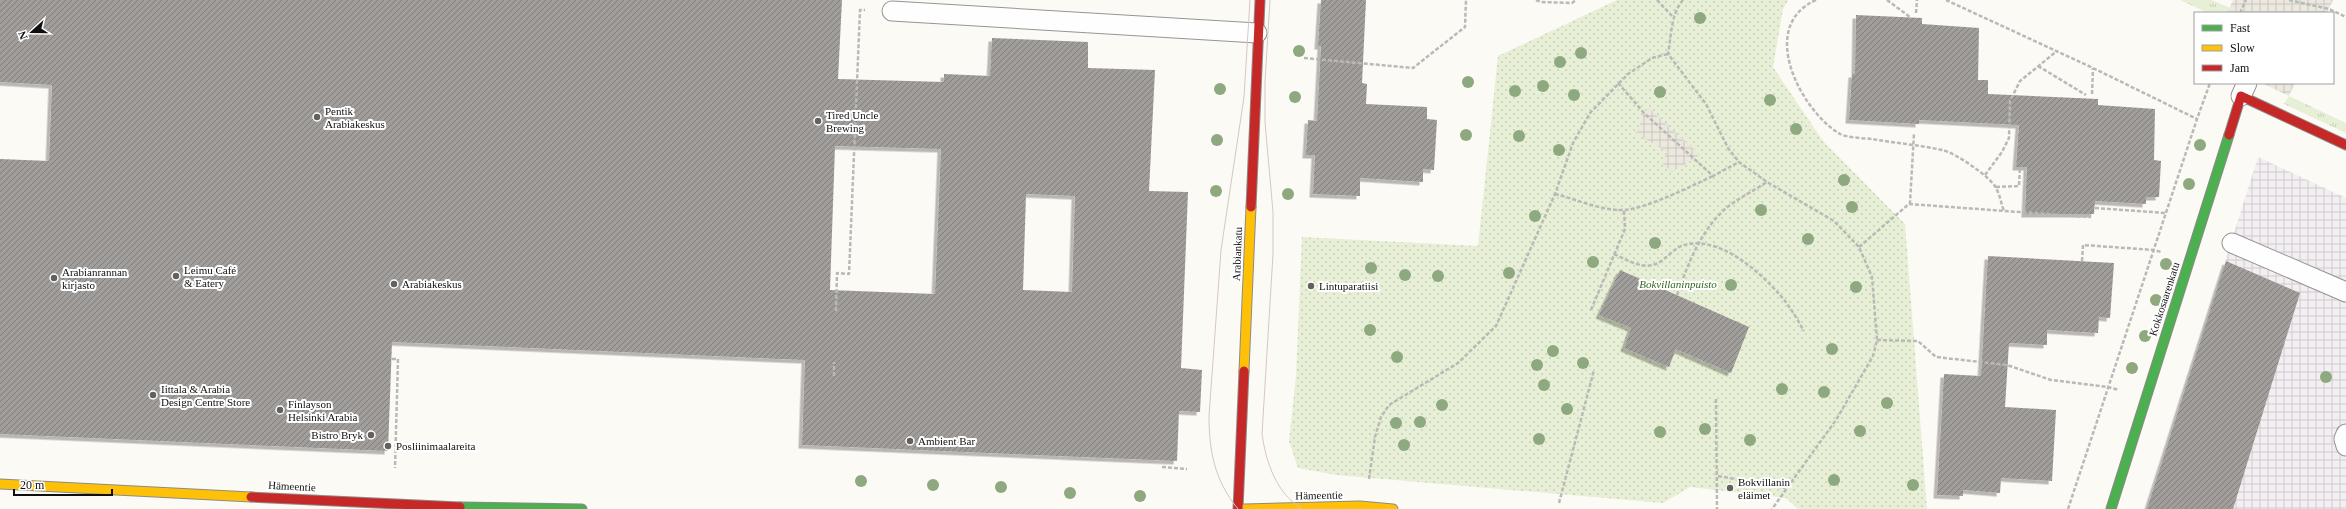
<svg xmlns="http://www.w3.org/2000/svg" width="2346" height="509" viewBox="0 0 2346 509" font-family="Georgia,serif">
  <defs>
    <pattern id="industrial-grid" width="8" height="8" patternUnits="userSpaceOnUse"><rect width="8" height="8" fill="#f3eef1"/><path d="M0 4h8M4 0v8" fill="none" stroke="#cfcbcd"/></pattern>
    <pattern id="grass-tufts" width="24" height="20" patternUnits="userSpaceOnUse"><rect width="24" height="20" fill="#e7f0d6"/><path d="M3 7l-1-3M5 7V3M7 7l1-3M15 17l-1-3M17 17v-4M19 17l1-3" fill="none" stroke="#c5cdb6"/></pattern>
    <pattern id="park-dots" width="8" height="8" patternUnits="userSpaceOnUse"><rect width="8" height="8" fill="#e7f0d6"/><path d="M2 2h.1M6 6h.1" fill="none" stroke="#c5cdb6" stroke-width="1.8" stroke-linecap="round"/></pattern>
    <pattern id="plaza-grid" width="8" height="8" patternUnits="userSpaceOnUse"><rect width="8" height="8" fill="#ece8e0"/><path d="M0 4h8M4 0v8" fill="none" stroke="#c9c6bf"/></pattern>
    <pattern id="building-hatch" width="6" height="6" patternUnits="userSpaceOnUse"><rect width="6" height="6" fill="#a09d9a"/><path d="M-1 1l2-2M0 6l6-6M5 7l2-2" fill="none" stroke="#817e7c"/></pattern>
    <filter id="shadow"><feDropShadow dx="-3.5" dy="3.5" stdDeviation="0" flood-color="#0004"/></filter>
  </defs>
  <rect width="100%" height="100%" fill="#fcfaf5"/>
  <!-- industrial -->
  <polygon fill="url(#industrial-grid)" points="2258,157 2346,198 2346,509 2147,509"/>
  <!-- grass -->
  <g fill="url(#grass-tufts)">
    <polygon points="2180,0 2212,0 2230,8 2227,13 2208,13"/>
    <polygon points="2289,96 2346,123 2346,133 2284,104"/>
  </g>
  <!-- park -->
  <polygon fill="url(#park-dots)" points="1617,0 1788,0 1783,9 1773,67 1823,141 1905,224 1927,509 1798,509 1786,498 1690,487 1663,503 1336,475 1298,468 1289,441 1296,376 1302,237 1478,246 1498,56"/>
  <!-- plaza -->
  <g fill="url(#plaza-grid)">
    <polygon points="2233,0 2333,0 2327,13 2227,13"/>
    <polygon points="2262,83 2295,83 2289,96"/>
    <polygon points="1649,108 1700,155 1672,172 1661,162 1668,152 1636,134 1644,113"/>
  </g>
  <!-- building -->
  <g fill="url(#building-hatch)" fill-rule="evenodd" filter="url(#shadow)">
    <path d="M0,0H842L838,79L944,82V74L990,76L992,38L1088,42V68L1155,70L1149,191L1188,192L1181,368L1202,370L1200,412L1179,411L1177,461L802,445L805,360L392,342L388,451L0,434V159L49,161L52,85L0,82ZM835,146L941,149L935,294L830,290ZM1026,194L1075,196L1072,292L1023,290Z"/>
    <polygon points="1321,0 1366,0 1362,83 1367,84 1366,104 1427,107 1427,119 1437,120 1434,170 1423,169 1423,182 1360,178 1360,196 1313,194 1315,155 1306,155 1308,120 1317,121 1321,46 1318,46"/>
    <polygon points="1856,15 1922,18 1922,24 1979,28 1978,80 1988,80 1988,94 2098,99 2098,105 2155,109 2154,160 2161,161 2159,197 2146,197 2146,204 2095,201 2094,214 2025,214 2027,167 2016,167 2019,125 1919,120 1919,124 1849,120 1852,74 1855,74"/>
    <polygon points="1988,256 2114,263 2110,318 2099,317 2098,333 2047,330 2047,345 2009,343 2005,407 2056,410 2052,481 2001,478 2000,493 1963,490 1963,496 1937,495 1944,374 1981,376"/>
    <polygon points="2226,261 2300,293 2233,509 2147,509"/>
    <polygon points="1620,270 1749,327 1731,373 1676,349 1669,367 1624,348 1631,328 1599,315"/>
  </g>
  <g fill="none" stroke-linecap="round" stroke-linejoin="round">
    <defs>
      <g id="lane">
        <polyline points="892,11 1257,33"/>
        <polyline points="2241,96 2247,83"/>
        <polyline points="2232,243 2346,292"/>
        <polyline points="2346,434 2344,439 2346,446"/>
      </g>
      <g id="fast">
        <polyline points="460,507 582,509"/>
        <polyline points="2111,509 2229,135"/>
      </g>
      <g id="slow">
        <polyline points="1244,371 1251,207"/>
        <polyline points="0,484 251,497"/>
        <polyline points="1244,509 1360,506 1393,509"/>
      </g>
      <g id="jam">
        <polyline points="2229,135 2241,96 2346,145"/>
        <polyline points="1251,207 1260,0"/>
        <polyline points="251,497 460,507"/>
        <polyline points="1238,509 1244,371"/>
      </g>
    </defs>
    <!-- lane casing -->
    <use href="#lane" stroke="#969593" stroke-width="21"/>
    <!-- fast casing -->
    <use href="#fast" stroke="#8c8b89" stroke-width="11"/>
    <!-- slow casing -->
    <use href="#slow" stroke="#8c8b89" stroke-width="11"/>
    <!-- jam casing -->
    <use href="#jam" stroke="#8c8b89" stroke-width="11"/>
    <!-- path -->
    <g stroke="#b9b9b8" stroke-width="2.5" stroke-dasharray="4 2" stroke-linecap="butt">
      <polyline points="1536,0 1541,2 1572,3 1576,0"/>
      <polyline points="1657,0 1674,18"/>
      <path d="M1683,0C1671,13 1671,38 1668,54L1706,104L1728,148L1739,162L1767,182L1834,221L1859,247L1872,277L1877,340L1873,356L1836,420L1772,509"/>
      <path d="M1816,0C1757,26 1800,110 1840,134C1848,138 1863,138 1872,139C1895,143 1919,145 1942,150C1954,152 1991,177 1996,188C2000,195 2001,203 2004,211"/>
      <polyline points="1887,0 1910,17"/>
      <polyline points="1946,0 2093,68 2197,119"/>
      <polyline points="2289,0 2329,9 2346,17"/>
      <polyline points="1916,13 1917,0"/>
      <polyline points="2240,13 2246,0"/>
      <polyline points="1304,58 1413,68 1465,27 1466,0"/>
      <polyline points="2038,66 2086,95"/>
      <polyline points="1618,83 1644,113 1713,176 1739,162"/>
      <polyline points="2092,94 2093,68"/>
      <polyline points="1985,175 2002,152 2009,138 2010,101 2020,81 2057,51"/>
      <polyline points="1996,187 2019,186 2020,167"/>
      <path d="M1555,194C1576,199 1601,211 1624,210C1645,209 1692,186 1713,176"/>
      <polyline points="1909,204 2074,216 2090,217 2090,213"/>
      <polyline points="2095,208 2166,213"/>
      <polyline points="1859,247 1910,203 1914,133"/>
      <path d="M1614,254C1632,262 1647,273 1664,259C1669,255 1675,249 1681,246C1717,233 1759,271 1780,295C1790,306 1797,319 1804,331"/>
      <polyline points="2082,261 2083,245 2154,250 2161,252"/>
      <path d="M1677,295C1688,264 1700,232 1725,209C1737,199 1753,191 1767,182"/>
      <polyline points="1591,310 1625,229 1624,210"/>
      <polyline points="836,311 837,273 849,274 860,10 865,10"/>
      <polyline points="1877,340 1918,341 1936,357 2007,365 2051,380 2108,387 2119,390"/>
      <polyline points="392,359 398,359 395,468"/>
      <polyline points="834,376 834,362"/>
      <polyline points="1716,399 1717,509"/>
      <polyline points="1162,467 1187,469"/>
      <polyline points="1718,476 1785,488"/>
      <polyline points="1369,479 1375,437 1381,417 1389,405 1458,363 1496,326 1555,194 1573,143 1590,113 1628,74 1652,58 1668,54"/>
      <polyline points="1559,503 1594,370"/>
      <polyline points="2068,509 2197,119 2210,83"/>
    </g>
    <!-- lane -->
    <use href="#lane" stroke="#fffefe" stroke-width="19"/>
    <!-- fast -->
    <use href="#fast" stroke="#4caf50" stroke-width="9"/>
    <!-- slow -->
    <use href="#slow" stroke="#ffc107" stroke-width="9"/>
    <!-- jam -->
    <use href="#jam" stroke="#c62828" stroke-width="9"/>
    <!-- tram -->
    <g stroke="#d7c6c7" stroke-width="1">
      <path d="M1270,0L1265,82V122L1273,212V254L1262,434C1266,462 1276,493 1302,509"/>
      <path d="M1238,509C1215,481 1209,452 1209,416L1221,250L1244,97L1250,0"/>
    </g>
  </g>
  <!-- trees -->
  <g fill="#8ea980">
    <circle cx="1700" cy="18" r="6"/>
    <circle cx="1299" cy="51" r="6"/>
    <circle cx="1581" cy="53" r="6"/>
    <circle cx="1560" cy="62" r="6"/>
    <circle cx="1468" cy="82" r="6"/>
    <circle cx="1543" cy="86" r="6"/>
    <circle cx="1220" cy="89" r="6"/>
    <circle cx="1515" cy="91" r="6"/>
    <circle cx="1660" cy="92" r="6"/>
    <circle cx="1574" cy="95" r="6"/>
    <circle cx="1295" cy="97" r="6"/>
    <circle cx="1770" cy="100" r="6"/>
    <circle cx="1796" cy="129" r="6"/>
    <circle cx="1466" cy="135" r="6"/>
    <circle cx="1519" cy="136" r="6"/>
    <circle cx="1217" cy="140" r="6"/>
    <circle cx="2200" cy="145" r="6"/>
    <circle cx="1559" cy="150" r="6"/>
    <circle cx="1844" cy="180" r="6"/>
    <circle cx="2189" cy="184" r="6"/>
    <circle cx="1216" cy="191" r="6"/>
    <circle cx="1288" cy="194" r="6"/>
    <circle cx="1852" cy="207" r="6"/>
    <circle cx="1761" cy="210" r="6"/>
    <circle cx="1535" cy="216" r="6"/>
    <circle cx="1808" cy="239" r="6"/>
    <circle cx="1655" cy="243" r="6"/>
    <circle cx="1593" cy="262" r="6"/>
    <circle cx="2166" cy="264" r="6"/>
    <circle cx="1371" cy="268" r="6"/>
    <circle cx="1509" cy="273" r="6"/>
    <circle cx="1405" cy="275" r="6"/>
    <circle cx="1438" cy="276" r="6"/>
    <circle cx="1731" cy="285" r="6"/>
    <circle cx="1856" cy="287" r="6"/>
    <circle cx="2156" cy="300" r="6"/>
    <circle cx="1370" cy="330" r="6"/>
    <circle cx="2145" cy="336" r="6"/>
    <circle cx="1832" cy="349" r="6"/>
    <circle cx="1553" cy="351" r="6"/>
    <circle cx="1397" cy="357" r="6"/>
    <circle cx="1583" cy="363" r="6"/>
    <circle cx="1537" cy="365" r="6"/>
    <circle cx="2132" cy="368" r="6"/>
    <circle cx="2326" cy="377" r="6"/>
    <circle cx="1544" cy="385" r="6"/>
    <circle cx="1782" cy="389" r="6"/>
    <circle cx="1824" cy="392" r="6"/>
    <circle cx="1887" cy="403" r="6"/>
    <circle cx="1442" cy="405" r="6"/>
    <circle cx="1567" cy="409" r="6"/>
    <circle cx="1420" cy="422" r="6"/>
    <circle cx="1396" cy="423" r="6"/>
    <circle cx="1705" cy="429" r="6"/>
    <circle cx="1860" cy="431" r="6"/>
    <circle cx="1660" cy="432" r="6"/>
    <circle cx="1539" cy="439" r="6"/>
    <circle cx="1750" cy="440" r="6"/>
    <circle cx="1404" cy="445" r="6"/>
    <circle cx="1834" cy="480" r="6"/>
    <circle cx="861" cy="481" r="6"/>
    <circle cx="933" cy="485" r="6"/>
    <circle cx="1913" cy="485" r="6"/>
    <circle cx="1001" cy="487" r="6"/>
    <circle cx="1070" cy="493" r="6"/>
    <circle cx="1140" cy="496" r="6"/>
  </g>
  <!-- markers -->
  <g fill="#626160" stroke="#fff" stroke-width="1.5">
    <circle cx="317" cy="117" r="4"/>
    <circle cx="818" cy="121" r="4"/>
    <circle cx="176" cy="276" r="4"/>
    <circle cx="54" cy="278" r="4"/>
    <circle cx="394" cy="284" r="4"/>
    <circle cx="1311" cy="286" r="4"/>
    <circle cx="153" cy="395" r="4"/>
    <circle cx="280" cy="410" r="4"/>
    <circle cx="371" cy="435" r="4"/>
    <circle cx="910" cy="441" r="4"/>
    <circle cx="388" cy="446" r="4"/>
    <circle cx="1730" cy="488" r="4"/>
  </g>
  <g text-anchor="middle" stroke-width="4" stroke-linejoin="round" paint-order="stroke">
    <!-- poi labels -->
    <g font-size="11" fill="#0f0f0f" stroke="#fff" text-anchor="start">
      <text x="325" y="115">Pentik<tspan x="325" dy="13">Arabiakeskus</tspan></text>
      <text x="826" y="119">Tired Uncle<tspan x="826" dy="13">Brewing</tspan></text>
      <text x="184" y="274">Leimu Café<tspan x="184" dy="13">&amp; Eatery</tspan></text>
      <text x="62" y="276">Arabianrannan<tspan x="62" dy="13">kirjasto</tspan></text>
      <text x="402" y="288">Arabiakeskus</text>
      <text x="1319" y="290">Lintuparatiisi</text>
      <text x="161" y="393">Iittala &amp; Arabia<tspan x="161" dy="13">Design Centre Store</tspan></text>
      <text x="288" y="408">Finlayson<tspan x="288" dy="13">Helsinki Arabia</tspan></text>
      <text x="363" y="439" text-anchor="end">Bistro Bryk</text>
      <text x="918" y="445">Ambient Bar</text>
      <text x="396" y="450">Posliinimaalareita</text>
      <text x="1738" y="486">Bokvillanin<tspan x="1738" dy="13">eläimet</tspan></text>
    </g>
    <!-- street labels -->
    <g font-size="11" fill="#0f0f0f" stroke="#fff">
      <text transform="translate(1237 254) rotate(-88)" y="4">Arabiankatu</text>
      <text transform="translate(2164 299) rotate(-72)" y="4">Kokkosaarenkatu</text>
      <text transform="translate(292 486) rotate(3)" y="4">Hämeentie</text>
      <text transform="translate(1319 495) rotate(-1)" y="4">Hämeentie</text>
    </g>
    <!-- park labels -->
    <g font-size="11" font-style="italic" fill="#346621" stroke="#fff">
      <text x="1678" y="288">Bokvillaninpuisto</text>
    </g>
  </g>
  <!-- legend -->
  <rect x="2194" y="12" width="140" height="72" fill="#ffffff" stroke="#9f9f9f"/>
  <rect x="2202" y="25" width="20" height="6" fill="#4caf50" stroke="#9f9f9f"/>
  <text x="2230" y="32" font-size="12" fill="#0f0f0f">Fast</text>
  <rect x="2202" y="45" width="20" height="6" fill="#ffc107" stroke="#9f9f9f"/>
  <text x="2230" y="52" font-size="12" fill="#0f0f0f">Slow</text>
  <rect x="2202" y="65" width="20" height="6" fill="#c62828" stroke="#9f9f9f"/>
  <text x="2230" y="72" font-size="12" fill="#0f0f0f">Jam</text>
  <!-- north arrow -->
  <g transform="translate(32 32) rotate(249)" stroke="#ffffff" stroke-width="3" paint-order="stroke">
  <path d="M0-3L7 15L0 10L-7 15Z" fill="#0f0f0f"/>
  <text y="-6" font-size="11" font-weight="bold" text-anchor="middle" fill="#0f0f0f">N</text>
  </g>
  <!-- scale -->
  <path d="M14 489v6h98v-6" fill="none" stroke="#0f0f0f" stroke-width="2"/>
  <text x="20" y="489" font-size="12" fill="#0f0f0f" stroke="#ffffff" stroke-width="3" paint-order="stroke">20 m</text>
</svg>
